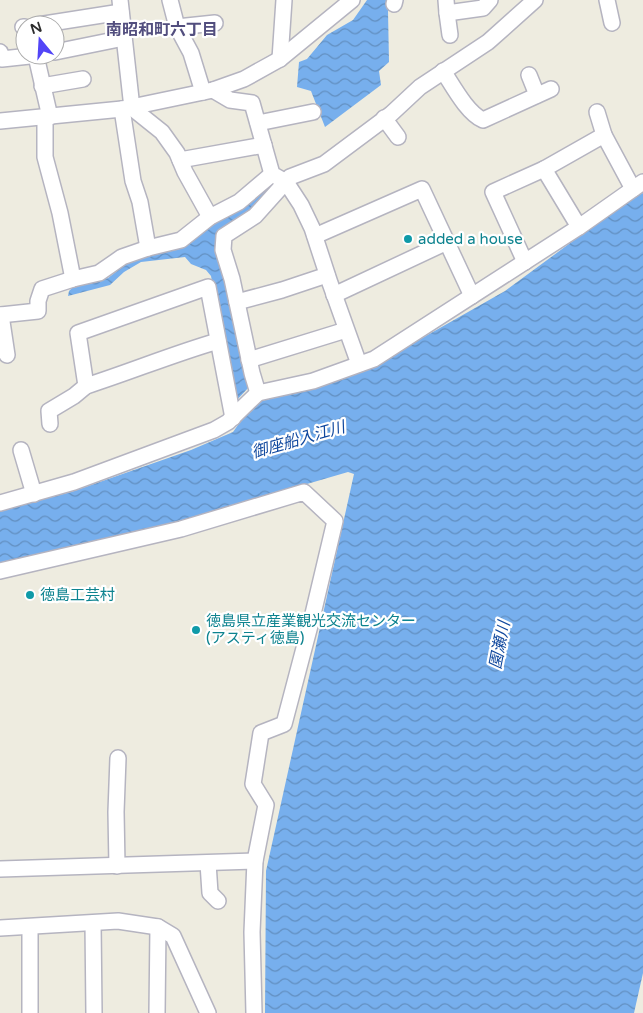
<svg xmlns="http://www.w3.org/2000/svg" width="643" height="1013" viewBox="0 0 643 1013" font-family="'Varela Round','Noto Sans JP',sans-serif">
  <defs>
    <pattern id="water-waves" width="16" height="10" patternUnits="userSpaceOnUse" patternTransform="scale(1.25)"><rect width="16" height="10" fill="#77afed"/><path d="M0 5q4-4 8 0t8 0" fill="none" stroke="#628fc0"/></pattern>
  </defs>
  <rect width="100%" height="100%" fill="#eeece0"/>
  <!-- water -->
  <g fill="url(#water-waves)">
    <polygon points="367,0 389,0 388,11 389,62 379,71 381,85 325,127 311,91 297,87 299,62 307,59 327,35 353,20"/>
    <polygon points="272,180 277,185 269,196 221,233 249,387 235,402 211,276 206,270 191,264 185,257 141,262 124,272 110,285 68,296 69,291 75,285 108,278 126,264 154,254"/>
    <polygon points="643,193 643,973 634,1013 265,1013 266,871 354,474 348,472 201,515 80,547 0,565 0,510 71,492 191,450 233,432 245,415 261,401 321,387 387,358 505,291 630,199"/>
  </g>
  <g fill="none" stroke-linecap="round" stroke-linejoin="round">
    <defs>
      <g id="minor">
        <polyline points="120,0 132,108 162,132 177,153 185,172 210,217"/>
        <polyline points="170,0 177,27 191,53 203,92"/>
        <polyline points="446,0 447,13 483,8 490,0"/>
        <polyline points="607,0 612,23"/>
        <polyline points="394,4 395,0"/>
        <polyline points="447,13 450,35"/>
        <polyline points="38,25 121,12"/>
        <polyline points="23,27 25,27"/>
        <polyline points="177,27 215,23"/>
        <polyline points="0,52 2,59 39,55"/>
        <polyline points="55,52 124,38"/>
        <polyline points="36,56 50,117"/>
        <polyline points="280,59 284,0"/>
        <path d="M443,71C453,86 467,113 483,120L551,89"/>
        <polyline points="529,75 537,95"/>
        <polyline points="42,86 83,79"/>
        <polyline points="213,90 230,100 252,103 272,174 286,182 301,205 312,228 330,283 359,364"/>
        <polyline points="122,109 133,181 140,202 148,248"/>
        <polyline points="597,112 604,135"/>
        <polyline points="45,118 45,157 60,213 73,279"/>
        <polyline points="384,118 398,137"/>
        <polyline points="0,121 122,109 213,90 244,79 280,59 352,0"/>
        <polyline points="258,123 313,112"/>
        <polyline points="180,160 264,145"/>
        <polyline points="544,169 579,227"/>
        <polyline points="315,236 422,189 472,296"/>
        <polyline points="525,262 493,192 544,169 604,135 633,189"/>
        <polyline points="334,295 447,242"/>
        <polyline points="237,302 282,290 327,275"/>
        <polyline points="0,315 38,311 38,301 42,289 73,279 99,273 122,257 148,248 181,240 210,217 239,202 272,174"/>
        <polyline points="1,315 7,355"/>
        <polyline points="249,360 346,330"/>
        <path d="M86,386C130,372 173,354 218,341"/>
        <polyline points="258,393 252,373 232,279 223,250 224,236 255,216 290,177 324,164 391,114 420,87 488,42 535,0"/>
        <polyline points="50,424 49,411 74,396 86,386 78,333 208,287 233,418"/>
        <polyline points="21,450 34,494"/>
        <polyline points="0,503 74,482 214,430 228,422 258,393 313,381 374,359 579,227 643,182"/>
        <polyline points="0,571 181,529 304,492 335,521 312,618 284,724 261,733 253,784 266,805 255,861 252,932 254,1013"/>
        <polyline points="208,863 210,893 218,901"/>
        <polyline points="117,866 116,812 118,758"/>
        <polyline points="0,869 255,861"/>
        <polyline points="93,923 94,1013"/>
        <polyline points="0,928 118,921 158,927 173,936 208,1013"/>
        <polyline points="30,1013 30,928"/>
        <polyline points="157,1013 158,927"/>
      </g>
    </defs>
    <!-- minor casing -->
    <use href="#minor" stroke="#b5b4c0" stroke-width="18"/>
    <!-- minor -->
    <use href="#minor" stroke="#fff" stroke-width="15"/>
  </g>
  <!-- markers -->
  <g fill="#0f9aa8" stroke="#fff" stroke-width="2">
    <circle cx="408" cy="239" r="5"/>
    <circle cx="30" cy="595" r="5"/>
    <circle cx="196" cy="630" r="5"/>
  </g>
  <g text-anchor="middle" stroke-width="4.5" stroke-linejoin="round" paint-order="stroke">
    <!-- culture labels -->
    <g font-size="15" fill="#0d838f" stroke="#fff" text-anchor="start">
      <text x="418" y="244">added a house</text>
      <text x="40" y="600">徳島工芸村</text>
      <text x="206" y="626">徳島県立産業観光交流センター<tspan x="206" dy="17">(アスティ徳島)</tspan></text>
    </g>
    <!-- neighbourhood labels -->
    <g font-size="16" font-weight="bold" fill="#524e7e" stroke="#fff">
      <text x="162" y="35">南昭和町六丁目</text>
    </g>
    <!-- water labels -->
    <g font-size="16" font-style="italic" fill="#10489e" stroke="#fff">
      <text transform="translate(298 439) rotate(-16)" y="6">御座船入江川</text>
      <text transform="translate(499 645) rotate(-79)" y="6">園瀬川</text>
    </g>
  </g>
  <!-- north arrow -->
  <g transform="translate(40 40) rotate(342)"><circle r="24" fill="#ffffff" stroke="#ababab"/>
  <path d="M0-4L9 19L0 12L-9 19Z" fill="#5245f7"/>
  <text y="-8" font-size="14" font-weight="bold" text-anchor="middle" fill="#2d2d2d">N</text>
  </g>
</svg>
